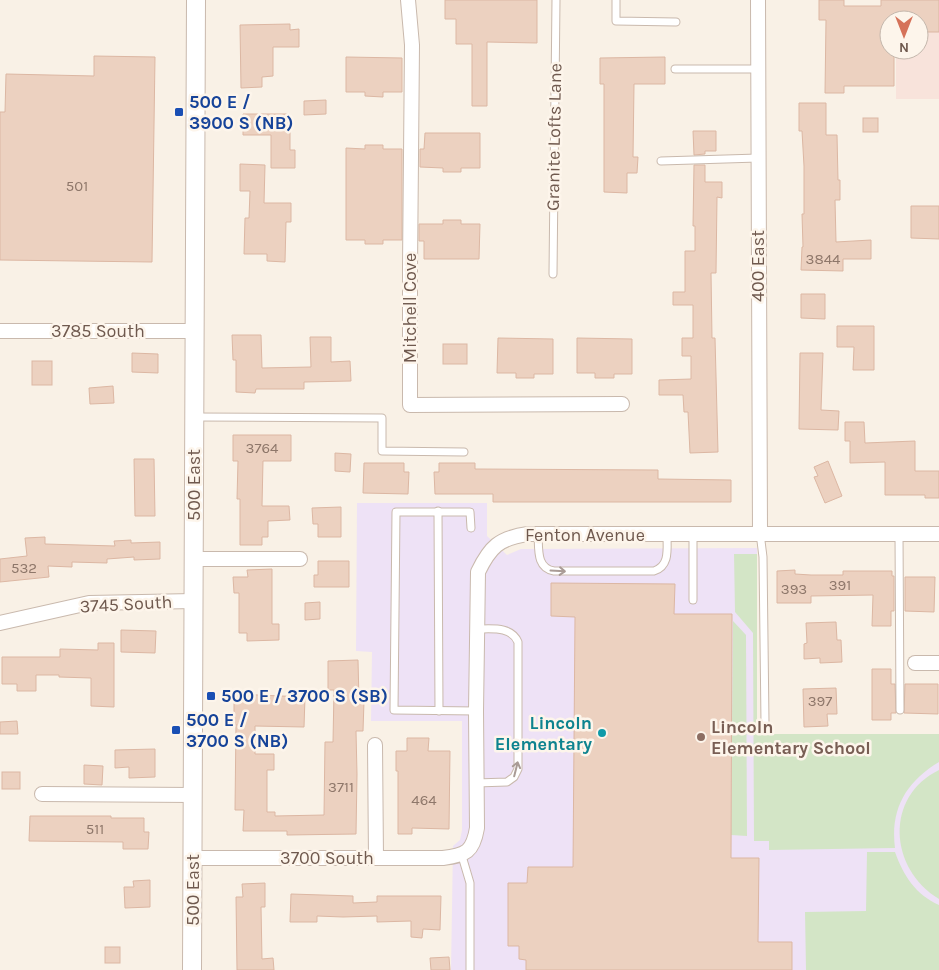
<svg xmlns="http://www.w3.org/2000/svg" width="939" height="970" viewBox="0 0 939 970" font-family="Karla,sans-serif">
  <rect width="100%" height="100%" fill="#f9f1e6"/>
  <!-- commercial -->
  <polygon fill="#f8e3db" points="939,0 939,99 896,99 896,50 919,50 919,20"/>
  <!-- education -->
  <polygon fill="#eee2f6" points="357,503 487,503 487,536 507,555 521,549 757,548 757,734 939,734 939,970 451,970 453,846 460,840 462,830 462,721 371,721 372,652 356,651"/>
  <!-- green -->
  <g fill="#d3e5c6">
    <path d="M734,554H757V734H939V762C906,782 890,809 895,848L769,850V841H754L753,633L735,612Z"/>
    <polygon points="733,621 746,635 747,836 731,835"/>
    <path d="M939,770V899C889,869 884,797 939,770Z"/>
    <path d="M867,852H895C903,875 916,895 939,905V970H806L805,912L866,911Z"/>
  </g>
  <!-- building -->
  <g fill="#ecd1c0" stroke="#dcb7a3">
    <polygon points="445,0 537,0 537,43 487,42 487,106 472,106 472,44 456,44 456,19 445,19"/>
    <polygon points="819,0 844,0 844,6 881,6 881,0 939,0 939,32 919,32 919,20 889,20 889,50 894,50 894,86 844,86 844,93 825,93 826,20 819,20"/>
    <polygon points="290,24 290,30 299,29 299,47 273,47 273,76 262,77 262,87 241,88 240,25"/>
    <polygon points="94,56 155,57 152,262 0,260 0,112 5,112 6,74 94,76"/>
    <polygon points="346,57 402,58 402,92 383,92 383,97 365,96 365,92 346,92"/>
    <polygon points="665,57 665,84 634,84 633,157 638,157 637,173 627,173 627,193 604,192 604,84 600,84 600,58"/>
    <polygon points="326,100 326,114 304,115 304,101"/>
    <polygon points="799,103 826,103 826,135 837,135 838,180 840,180 840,200 835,200 836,242 871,240 871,259 843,259 843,271 801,270 802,247 803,247 802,214 804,214 804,166 802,131 799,131"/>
    <polygon points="243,114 290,114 290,150 295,150 295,168 271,168 271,135 243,135"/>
    <rect x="863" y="118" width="15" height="14"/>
    <polygon points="693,131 716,131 716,151 705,151 705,154 694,155"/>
    <polygon points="425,133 480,133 480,168 461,168 461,172 443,172 443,168 420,167 420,149 424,149"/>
    <polygon points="365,145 383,145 383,149 402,149 402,240 383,240 383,244 365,244 365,240 346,240 346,148 365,149"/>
    <polygon points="240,164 265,165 264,203 291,203 291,222 286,222 285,262 267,261 267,254 244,254 245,218 249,218 250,191 240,191"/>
    <polygon points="694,165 705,165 705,182 722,182 722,198 717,197 716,273 711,273 712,338 715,338 718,452 690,453 688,412 684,412 683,395 659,395 659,380 691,379 691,356 682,356 682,338 693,338 693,305 673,305 673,292 685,292 685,251 695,251 695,226 693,226"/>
    <polygon points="911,206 939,206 939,239 911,238"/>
    <polygon points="443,220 461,220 461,224 480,224 479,259 424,259 424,241 419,241 419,224 443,224"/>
    <polygon points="801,294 825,294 825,319 801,318"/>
    <polygon points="837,326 874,326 874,370 853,370 854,347 837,347"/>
    <polygon points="232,335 261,335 262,368 311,367 310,337 331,337 331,362 350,361 351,381 304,382 304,389 256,389 255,393 236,392 236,360 233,360"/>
    <polygon points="498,338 553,339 553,374 534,374 534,378 516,378 516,373 497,373"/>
    <polygon points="577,338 632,339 632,374 614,374 614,378 595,378 595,373 577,373"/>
    <rect x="443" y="344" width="24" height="20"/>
    <polygon points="132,353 158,354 158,373 132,372"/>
    <polygon points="800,353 823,353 821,410 839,411 838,430 799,429"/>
    <rect x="32" y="361" width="20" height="24"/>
    <polygon points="113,386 114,403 90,404 89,388"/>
    <polygon points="845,422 864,422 865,443 915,441 915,471 939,471 939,498 925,498 925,495 885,495 885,462 850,463 850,441 845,441"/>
    <polygon points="233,435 291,435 291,461 263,461 262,506 289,506 290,520 268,521 268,537 262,537 262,545 240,545 240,499 237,499 238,461 233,461"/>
    <polygon points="335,453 351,454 350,472 335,471"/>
    <polygon points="134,459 154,459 155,516 135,516"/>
    <polygon points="828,461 842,496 825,503 814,477 818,476 814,467"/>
    <polygon points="364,463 404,463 404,472 409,472 408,494 363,493"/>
    <polygon points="439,463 475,463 475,469 658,470 658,479 731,480 731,502 493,502 493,494 435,494 434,472 439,472"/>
    <polygon points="341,507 341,537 318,537 318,524 313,524 312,508"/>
    <polygon points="45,537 45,544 115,546 114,541 131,540 131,543 160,542 160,559 134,560 134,557 107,559 107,563 72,562 72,567 48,566 49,577 0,582 0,559 27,556 25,538"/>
    <polygon points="318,561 349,561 349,587 314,587 314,575 318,575"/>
    <polygon points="272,569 272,624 279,624 279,640 247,641 247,633 239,633 239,593 234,593 233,577 248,577 247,570"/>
    <polygon points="795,570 795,574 811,575 843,575 843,571 892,571 892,576 894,576 894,611 891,611 891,626 872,626 873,595 811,596 811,603 777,603 777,571"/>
    <polygon points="905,577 935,577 934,612 905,611"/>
    <polygon points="551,583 675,584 674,614 732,614 731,858 759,858 758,942 792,942 792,970 526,970 526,960 519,959 519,946 508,946 508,883 527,883 528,867 573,867 575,617 551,616"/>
    <polygon points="320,602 320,619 305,620 305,603"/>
    <polygon points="836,622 837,640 841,640 842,662 820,663 820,658 804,659 804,644 807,643 806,623"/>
    <polygon points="121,630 156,631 155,653 121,652"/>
    <polygon points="98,643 114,643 114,707 91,706 91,678 59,677 59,675 36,675 36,691 17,691 17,684 2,684 2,657 60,657 60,649 98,650"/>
    <polygon points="358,660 359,701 364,701 363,731 356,731 357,774 356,834 287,835 287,831 243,831 244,810 235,810 236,724 234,724 234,694 305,697 304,727 255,726 255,754 274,754 274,770 267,770 267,812 275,812 275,816 324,815 325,742 333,742 334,690 328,690 328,661"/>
    <polygon points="872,669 891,669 891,684 895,684 896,713 891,713 891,720 872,720"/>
    <polygon points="905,684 938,684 938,714 904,713"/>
    <polygon points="836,688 837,714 827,714 828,726 804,727 803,689"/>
    <polygon points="17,721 18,734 0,734 0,722"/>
    <polygon points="407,738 429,738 428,751 450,751 449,829 412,828 412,834 398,834 398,771 396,771 396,751 407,751"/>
    <polygon points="155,749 155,777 129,778 129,767 115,768 115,750"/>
    <polygon points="84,765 103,766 102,785 84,784"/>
    <rect x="2" y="772" width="18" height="17"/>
    <polygon points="30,816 111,816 111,818 144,818 144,832 149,832 148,849 123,849 123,842 29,841"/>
    <polygon points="150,880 150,907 125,908 124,887 134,887 133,881"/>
    <polygon points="265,883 265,907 261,907 262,959 273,958 274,970 237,970 236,897 243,897 242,884"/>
    <polygon points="291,894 353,896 353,903 377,902 377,896 441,896 440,930 423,929 422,938 411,937 411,921 377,922 377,916 343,917 317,916 317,922 290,922"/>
    <rect x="105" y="947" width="15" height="16"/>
    <polygon points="449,957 450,970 431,970 430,958"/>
  </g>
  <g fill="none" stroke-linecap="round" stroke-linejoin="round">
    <defs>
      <g id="service">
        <polyline points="616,0 616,21 676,22"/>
        <polyline points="675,69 758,69"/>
        <polyline points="661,161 758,158"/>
        <polyline points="553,274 556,0"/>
        <polyline points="196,417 382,418 382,451 464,452"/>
        <polyline points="438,511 439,711"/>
        <polyline points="471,528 470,512 396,512 394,710 476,711"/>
        <polyline points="760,533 763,557 765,723"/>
        <path d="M538,534C539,549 536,568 554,571H654C670,566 667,549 667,535"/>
        <polyline points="693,534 693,600"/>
        <polyline points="899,534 900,710"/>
        <path d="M476,783L507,782L514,777L518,769V642C511,626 492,629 477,629"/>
        <polyline points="462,856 470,883 470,970"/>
      </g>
      <g id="minor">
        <polyline points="408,0 412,45 410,268 410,405 622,404"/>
        <polyline points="758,0 760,533"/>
        <polyline points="0,331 195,331"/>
        <polyline points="194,559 300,559"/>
        <polyline points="0,623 89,603 194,601"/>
        <polyline points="915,663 939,663"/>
        <polyline points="375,745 376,858"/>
        <polyline points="42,794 193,795"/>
        <path d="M193,858H443C466,855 473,852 477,828L476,711L478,572C490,547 499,538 528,534H939"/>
      </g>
      <polyline id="tertiary" points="192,970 196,0"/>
    </defs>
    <!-- service casing -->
    <use href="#service" stroke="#c9b9ad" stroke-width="9"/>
    <!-- minor casing -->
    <use href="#minor" stroke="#c9b9ad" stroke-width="16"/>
    <!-- tertiary casing -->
    <use href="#tertiary" stroke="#c9b9ad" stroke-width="20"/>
    <!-- service -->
    <use href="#service" stroke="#fff" stroke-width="7"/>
    <!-- minor -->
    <use href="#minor" stroke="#fff" stroke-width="14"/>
    <!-- tertiary -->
    <use href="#tertiary" stroke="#fff" stroke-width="18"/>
  </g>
  <!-- one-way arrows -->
  <defs><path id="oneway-shaft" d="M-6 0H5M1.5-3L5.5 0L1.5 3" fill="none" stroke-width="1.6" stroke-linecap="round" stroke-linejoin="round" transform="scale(1.25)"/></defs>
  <g stroke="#a99b95">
    <use href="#oneway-shaft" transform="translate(558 571) rotate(3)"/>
    <use href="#oneway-shaft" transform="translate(516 769) rotate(-76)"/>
  </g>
  <!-- markers -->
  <g fill="#1a4fb4" stroke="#fdf5eb" stroke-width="2">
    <rect x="174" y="107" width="10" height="10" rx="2.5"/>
    <rect x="206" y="691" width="10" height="10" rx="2.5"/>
    <rect x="171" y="725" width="10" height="10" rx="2.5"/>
  </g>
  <circle fill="#0f9aa8" stroke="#fdf5eb" stroke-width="2" cx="602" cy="733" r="5"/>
  <circle fill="#8d6e63" stroke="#fdf5eb" stroke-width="2" cx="701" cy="737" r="5"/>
  <g text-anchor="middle" stroke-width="5" stroke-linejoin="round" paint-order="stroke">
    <!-- number labels -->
    <g font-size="15" fill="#8e776a">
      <text x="77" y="191">501</text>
      <text x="823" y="264">3844</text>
      <text x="262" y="453">3764</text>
      <text x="24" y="573">532</text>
      <text x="840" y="590">391</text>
      <text x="794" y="594">393</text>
      <text x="820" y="706">397</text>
      <text x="341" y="792">3711</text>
      <text x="424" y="805">464</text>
      <text x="95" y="834">511</text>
    </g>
    <!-- transit labels -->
    <g font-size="18" font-weight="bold" fill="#164399" stroke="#fdf5eb" text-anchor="start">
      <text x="189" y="108">500 E /<tspan x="189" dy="21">3900 S (NB)</tspan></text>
      <text x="221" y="702">500 E / 3700 S (SB)</text>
      <text x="186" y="726">500 E /<tspan x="186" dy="21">3700 S (NB)</tspan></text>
    </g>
    <!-- street labels -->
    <g font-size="18" fill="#6f594e" stroke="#fdf5eb">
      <text transform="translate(554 137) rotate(-89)" y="6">Granite Lofts Lane</text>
      <text transform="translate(758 266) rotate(-90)" y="6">400 East</text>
      <text transform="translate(410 308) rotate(-90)" y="6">Mitchell Cove</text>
      <text x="98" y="337">3785 South</text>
      <text transform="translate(194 485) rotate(-90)" y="6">500 East</text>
      <text x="585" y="541">Fenton Avenue</text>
      <text transform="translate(126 604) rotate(-3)" y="6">3745 South</text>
      <text x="327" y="864">3700 South</text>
      <text transform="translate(193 890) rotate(-90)" y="6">500 East</text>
    </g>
    <!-- culture labels -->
    <g font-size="18" font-weight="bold" fill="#0d838f" stroke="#fdf5eb" text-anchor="end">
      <text x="592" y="729">Lincoln<tspan x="592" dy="21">Elementary</tspan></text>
    </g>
    <!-- education labels -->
    <g font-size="18" font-weight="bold" fill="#785e54" stroke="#fdf5eb" text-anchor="start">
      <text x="711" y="733">Lincoln<tspan x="711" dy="21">Elementary School</tspan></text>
    </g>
  </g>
  <!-- north arrow -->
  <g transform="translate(904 35) rotate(180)"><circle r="24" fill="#fdf5eb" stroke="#c4b7ac"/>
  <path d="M0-4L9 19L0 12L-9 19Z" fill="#d57259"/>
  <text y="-8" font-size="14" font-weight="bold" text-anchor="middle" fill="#6f594e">N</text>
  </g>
</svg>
